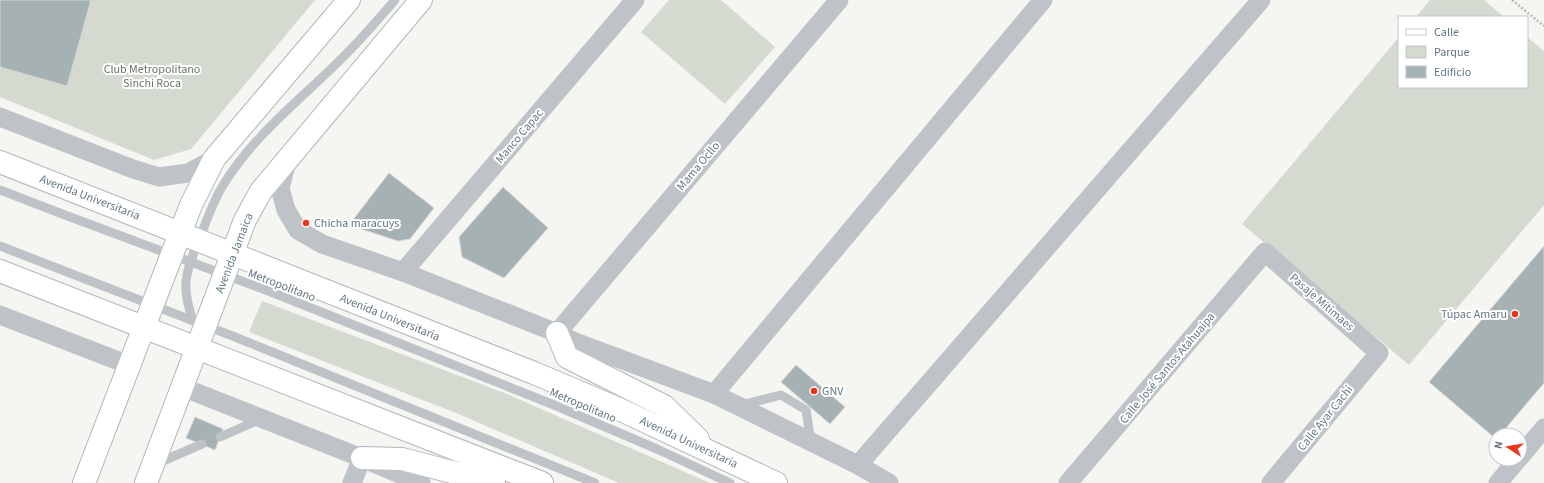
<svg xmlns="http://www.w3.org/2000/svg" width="1544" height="483" viewBox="0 0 1544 483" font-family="'Source Sans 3',sans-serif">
  <rect width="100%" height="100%" fill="#f5f5f1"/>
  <!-- green -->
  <g fill="#d5dad0">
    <polygon points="0,0 315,0 191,149 154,160 0,97"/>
    <polygon points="669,0 721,0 775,47 725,104 641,32"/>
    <polygon points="1430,0 1484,0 1504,17 1416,17"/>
    <polygon points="1399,37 1399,87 1527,87 1527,37 1544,51 1544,205 1409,365 1242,224"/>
    <polygon points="262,301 507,394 710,483 619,483 456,413 249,332"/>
  </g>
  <!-- building -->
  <g fill="#a6b1b4" stroke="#d6d6d4">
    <polygon points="0,0 91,0 67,86 0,67"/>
    <polygon points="389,173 434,208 410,239 398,241 349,225"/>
    <polygon points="503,187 548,228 504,278 462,257 459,237"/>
    <polygon points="1544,246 1544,383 1500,435 1496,435 1496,439 1429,382"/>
    <polygon points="796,365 845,407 830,424 781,382"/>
    <polygon points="195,417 223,429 215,450 186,438"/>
  </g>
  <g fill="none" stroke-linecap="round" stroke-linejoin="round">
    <defs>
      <g id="secondary">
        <polyline points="84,483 191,205 214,159 349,0"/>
        <polyline points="146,483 245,220 261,191 421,0"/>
      </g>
      <g id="primary">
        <polyline points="0,162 534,373 619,409 776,483"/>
        <polyline points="0,271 542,483"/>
        <polyline points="557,333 567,357 664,406 698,439"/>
        <polyline points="362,458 402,459 494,483"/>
      </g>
    </defs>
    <!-- secondary casing -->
    <use href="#secondary" stroke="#afb7ba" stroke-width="24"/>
    <!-- primary casing -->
    <use href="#primary" stroke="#b0b7ba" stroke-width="24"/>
    <!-- path -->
    <polyline stroke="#b7bbbd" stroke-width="2.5" stroke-dasharray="2 2" stroke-linecap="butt" points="1512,0 1544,26"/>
    <!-- lane -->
    <g stroke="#bdc3c6" stroke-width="9">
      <polyline points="0,190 65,215 271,292 554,405 657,449 730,483"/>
      <polyline points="0,246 235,337 595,483"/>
      <path d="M193,321C180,284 186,272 200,237C207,220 213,202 222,187C255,132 307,95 350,50C366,34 380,17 395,0"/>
      <polyline points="741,405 781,395 806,410 811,442"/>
      <polyline points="220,437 261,419"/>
      <polyline points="156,464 202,444"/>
    </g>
    <!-- street -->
    <g stroke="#bdc3c6" stroke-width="19">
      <polyline points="0,117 133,169 159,177 188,173 214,159"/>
      <polyline points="287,161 280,188 286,210 298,230 322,244 403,272 557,333 575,342 714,394 858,465 889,483"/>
      <polyline points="403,272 635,0"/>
      <polyline points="0,315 129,365"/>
      <polyline points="557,333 839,0"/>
      <polyline points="182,387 362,458 421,483"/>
      <polyline points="714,394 1043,0"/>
      <polyline points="1520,457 1544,428"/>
      <polyline points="858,465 1261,0"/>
      <polyline points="352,483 362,458"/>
      <polyline points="1068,483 1265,252 1379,353 1271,483"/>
      <polyline points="1498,483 1518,459"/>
    </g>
    <!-- secondary -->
    <use href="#secondary" stroke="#fff" stroke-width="22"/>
    <!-- primary -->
    <use href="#primary" stroke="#fff" stroke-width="22"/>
  </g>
  <!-- markers -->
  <g fill="#ec361a" stroke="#fff" stroke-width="1.5">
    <circle cx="306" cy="223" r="4"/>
    <circle cx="1515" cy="314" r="4"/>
    <circle cx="814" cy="391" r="4"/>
  </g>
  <g text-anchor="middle" stroke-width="4" stroke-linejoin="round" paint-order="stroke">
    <!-- park labels -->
    <g font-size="12" fill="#697a61" stroke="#fff">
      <text x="152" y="73">Club Metropolitano<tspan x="152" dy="14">Sinchi Roca</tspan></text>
    </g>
    <!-- street labels -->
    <g font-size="12" fill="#627883" stroke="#fff">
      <text transform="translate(519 136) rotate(-50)" y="4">Manco Capac</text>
      <text transform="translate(698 166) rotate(-50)" y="4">Mama Ocllo</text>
      <text transform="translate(90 197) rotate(21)" y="4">Avenida Universitaria</text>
      <text transform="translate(234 253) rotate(-69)" y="4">Avenida Jamaica</text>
      <text transform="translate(282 285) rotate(21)" y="4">Metropolitano</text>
      <text transform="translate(1322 302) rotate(41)" y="4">Pasaje Mitimaes</text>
      <text transform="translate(390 317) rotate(22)" y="4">Avenida Universitaria</text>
      <text transform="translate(1167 368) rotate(-50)" y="4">Calle José Santos Atahuaipa</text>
      <text transform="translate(583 405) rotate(23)" y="4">Metropolitano</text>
      <text transform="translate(1325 418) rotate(-51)" y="4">Calle Ayar Cachi</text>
      <text transform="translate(689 442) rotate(25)" y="4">Avenida Universitaria</text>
    </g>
    <!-- poi labels -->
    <g font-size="12" fill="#627883" stroke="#fff" text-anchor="start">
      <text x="314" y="227">Chicha maracuys</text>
      <text x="1507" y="318" text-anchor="end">Túpac Amaru</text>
      <text x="822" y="395">GNV</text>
    </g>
  </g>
  <!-- legend -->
  <rect x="1398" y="16" width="130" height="72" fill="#ffffff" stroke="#c0c9cd"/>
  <rect x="1406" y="29" width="20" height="6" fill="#ffffff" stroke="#c0c9cd"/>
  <text x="1434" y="36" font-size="12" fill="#627883">Calle</text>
  <rect x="1406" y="46" width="20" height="12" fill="#d5dad0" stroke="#c0c9cd"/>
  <text x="1434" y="56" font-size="12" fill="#627883">Parque</text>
  <rect x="1406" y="66" width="20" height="12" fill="#a6b1b4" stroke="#c0c9cd"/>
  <text x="1434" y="76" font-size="12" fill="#627883">Edificio</text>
  <!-- north arrow -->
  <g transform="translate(1508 447) rotate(282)"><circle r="19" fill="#ffffff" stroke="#c0c9cd"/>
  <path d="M0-3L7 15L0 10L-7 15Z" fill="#ec361a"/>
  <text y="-6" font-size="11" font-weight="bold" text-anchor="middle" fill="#627883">N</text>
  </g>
</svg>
